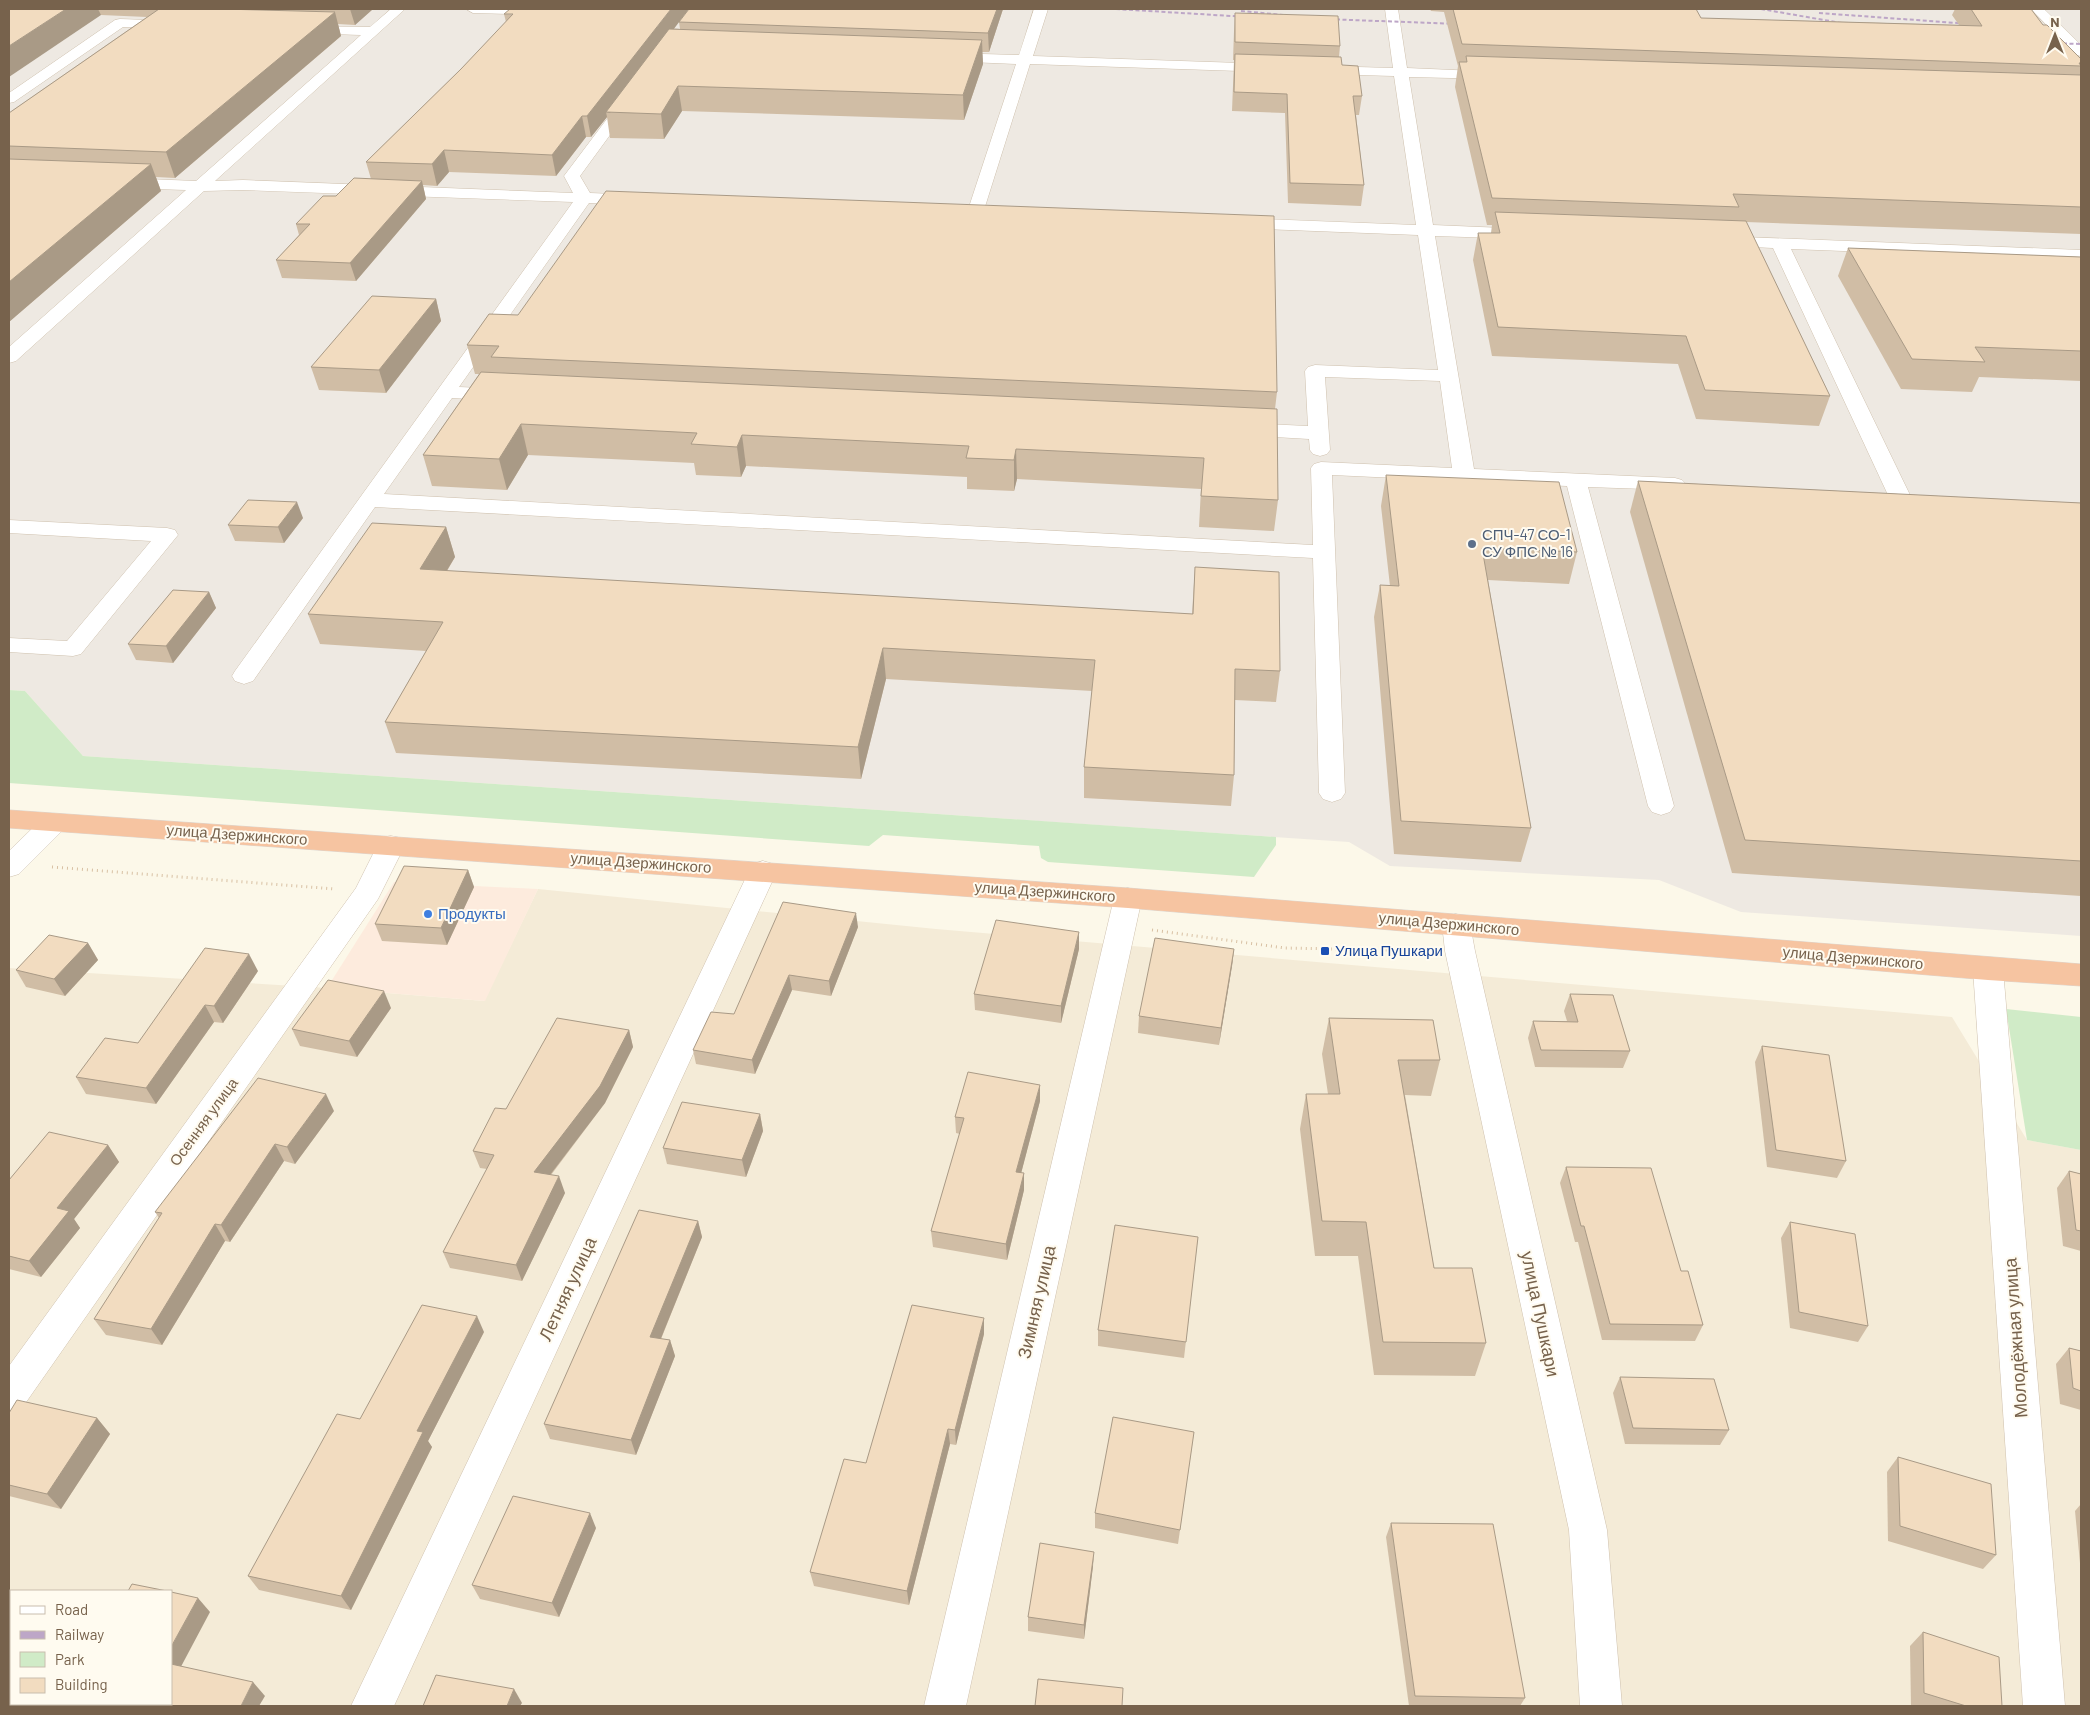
<svg xmlns="http://www.w3.org/2000/svg" width="2090" height="1715" viewBox="0 0 2090 1715" font-family="Barlow,sans-serif">
  <rect width="100%" height="100%" fill="#fcf8e9"/>
  <!-- residential -->
  <path fill="#f4ebd7" fill-rule="evenodd" d="M538,889L936,929L1952,1017L2027,1140L2081,1150V1706H9V968L327,988L484,1001ZM11,1591H171V1704H11Z"/>
  <!-- commercial -->
  <polygon fill="#fdebdd" points="394,882 538,889 485,1001 327,988"/>
  <!-- industrial -->
  <polygon fill="#eee9e2" points="9,9 2081,9 2081,936 1741,912 1659,880 1390,866 1349,842 83,756 25,691 9,690"/>
  <!-- green -->
  <g fill="#d0ebc7">
    <polygon points="9,690 25,691 83,756 1276,837 1276,845 1254,877 1048,862 1041,858 1039,846 883,835 869,846 9,783"/>
    <polygon points="2006,1009 2081,1017 2081,1150 2027,1140"/>
  </g>
  <g fill="none" stroke-linecap="round" stroke-linejoin="round">
    <defs>
      <g id="minor">
        <polygon points="391,9 405,9 215,181 243,180 573,193 564,176 625,95 635,95 637,98 580,176 590,193 638,195 644,197 646,200 644,203 638,205 589,203 459,387 503,389 510,391 513,395 510,399 503,401 452,398 384,494 1313,545 1311,468 1314,464 1321,462 1452,468 1440,381 1325,377 1330,450 1327,454 1320,456 1313,454 1310,450 1309,439 1241,435 1234,433 1231,429 1234,425 1241,423 1308,426 1305,371 1308,367 1315,365 1438,370 1418,235 1236,228 1230,227 1228,223 1230,219 1236,218 1416,225 1394,76 1321,74 1316,73 1314,70 1316,67 1321,66 1393,68 1385,9 1398,9 1407,68 1500,72 1502,75 1500,78 1495,79 1409,77 1433,225 1528,229 1534,230 1536,234 1534,238 1528,239 1435,236 1474,469 1675,478 1682,480 1686,484 1682,488 1675,490 1588,487 1674,806 1670,812 1661,815 1652,812 1648,806 1567,486 1332,475 1345,793 1341,799 1332,802 1323,799 1319,793 1313,558 375,507 253,681 244,684 235,681 232,676 235,671 573,202 243,190 204,191 16,361 9,363 9,347 186,190 122,188 116,186 114,183 116,180 122,178 196,181 361,35 301,33 296,32 294,29 296,26 370,27"/>
        <polygon points="466,9 593,9 588,15 583,16 473,13"/>
        <polygon points="1034,9 1048,9 1033,56 1270,64 1277,68 1270,72 1030,64 983,213 981,217 969,217 967,213 1016,64 946,61 939,57 946,53 1019,55"/>
        <polygon points="2031,9 2044,9 2081,45 2081,56 2076,55"/>
        <polygon points="120,19 176,21 183,25 176,29 123,27 14,102 9,103 9,93 115,20"/>
        <polygon points="1718,236 2081,250 2081,260 1791,249 1910,495 1907,500 1899,501 1891,500 1888,495 1773,248 1712,245 1709,241 1712,237"/>
        <polygon points="9,520 167,528 175,530 178,535 81,654 73,656 9,652 9,638 67,641 151,541 9,533"/>
        <polygon points="54,814 64,817 67,823 64,829 19,874 9,877 9,851 44,817"/>
        <polygon points="391,836 401,838 405,845 378,899 22,1408 9,1413 9,1366 356,888 381,838"/>
        <polygon points="763,861 773,864 777,871 394,1706 351,1706 749,871 753,864"/>
        <polygon points="1128,888 1138,891 1142,898 966,1706 924,1706 1114,898 1118,891"/>
        <polygon points="1456,914 1466,917 1470,924 1475,951 1607,1530 1622,1706 1580,1706 1569,1530 1445,951 1442,924 1446,917"/>
        <polygon points="1988,958 1998,961 2003,969 2065,1706 2023,1706 1973,969 1978,961"/>
      </g>
      <polygon id="highway" points="9,810 1128,888 2081,964 2081,986 1988,980 1128,908 9,828"/>
    </defs>
    <!-- minor casing -->
    <use href="#minor" stroke="#cfc1ae" stroke-width="1"/>
    <!-- highway casing -->
    <use href="#highway" stroke="#dcd6d0" stroke-width="1"/>
    <!-- path -->
    <g stroke="#d8c0a3" stroke-width="3" stroke-dasharray="1 4" stroke-linecap="butt">
      <polyline points="52,867 335,889"/>
      <polyline points="1152,930 1285,948 1387,950"/>
    </g>
    <!-- minor -->
    <use href="#minor" fill="#fff" fill-rule="evenodd"/>
    <!-- highway -->
    <use href="#highway" fill="#f6c4a1" fill-rule="evenodd"/>
    <!-- rail -->
    <g stroke="#bda6c7" stroke-width="2" stroke-dasharray="4 2.5" stroke-linecap="butt">
      <polyline points="1116,9 1248,17"/>
      <polyline points="1761,9 1847,24"/>
      <polyline points="1241,11 1283,15"/>
      <polyline points="1819,13 1971,24"/>
      <polyline points="1323,19 1461,24"/>
      <polyline points="2050,43 2081,44"/>
    </g>
  </g>
  <!-- wall -->
  <g fill="#d0bda5">
    <polygon points="9,9 373,9 355,25 338,24 341,36 175,178 156,177 161,191 9,322 9,113 147,17 101,15"/>
    <polygon points="1003,9 989,52 982,52 983,64 964,120 682,111 664,139 610,138 607,117 591,137 586,137 556,176 449,172 437,186 423,185 426,199 356,281 282,278 276,260 299,235 296,224 336,196 371,179 366,162 461,69 506,22 504,14 680,29 679,22"/>
    <polygon points="1430,9 1696,9 1701,18 1959,25 1952,15 1955,9 2031,9 2043,25 2081,59 2081,234 1746,222 1830,396 1819,426 1696,419 1678,364 1492,356 1473,260 1478,233 1491,233 1492,225 1487,225 1455,87 1458,66 1444,12 1431,11"/>
    <polygon points="1235,13 1340,46 1339,57 1342,65 1362,96 1359,115 1356,115 1364,185 1361,206 1288,203 1285,113 1232,111 1234,60 1233,60 1234,31"/>
    <polygon points="1848,248 2081,257 2081,381 1979,377 1972,392 1901,389 1838,276"/>
    <polygon points="436,299 441,321 386,393 319,390 311,367"/>
    <polygon points="489,314 1277,392 1275,409 1278,500 1274,531 1199,527 1201,489 1017,479 1014,491 967,489 967,477 746,466 741,477 696,475 694,463 528,455 507,490 432,486 423,455 479,374 475,374 467,345"/>
    <polygon points="1386,475 1577,552 1569,584 1488,580 1531,828 1521,862 1394,854 1374,617 1380,585 1390,586 1381,506"/>
    <polygon points="1638,481 2081,503 2081,896 1732,873 1630,512"/>
    <polygon points="303,518 284,543 235,541 228,525"/>
    <polygon points="446,527 455,557 447,571 1192,614 1195,567 1280,671 1276,702 1235,700 1234,775 1231,806 1084,798 1084,767 1092,691 886,679 861,779 396,753 385,722 426,651 320,644 308,614"/>
    <polygon points="209,592 216,608 173,663 136,660 128,644"/>
    <polygon points="468,870 474,887 447,945 382,941 375,924"/>
    <polygon points="858,927 831,996 792,990 755,1074 696,1064 693,1050 734,1014"/>
    <polygon points="88,943 98,960 65,996 26,987 16,970"/>
    <polygon points="1079,949 1061,1023 975,1010 974,994"/>
    <polygon points="1234,949 1232,966 1219,1045 1138,1033 1139,1016"/>
    <polygon points="258,971 223,1023 214,1022 156,1104 86,1094 76,1077 138,1043"/>
    <polygon points="1570,994 1630,1051 1623,1068 1535,1067 1528,1038 1533,1021 1567,1021 1564,1011"/>
    <polygon points="391,1008 357,1057 300,1046 292,1029"/>
    <polygon points="1329,1018 1440,1060 1431,1096 1405,1095 1434,1268 1486,1343 1475,1376 1374,1375 1358,1256 1315,1256 1300,1129 1306,1094 1328,1094 1322,1054"/>
    <polygon points="629,1030 633,1047 605,1103 551,1175 565,1193 522,1281 450,1268 443,1252 487,1169 480,1168 473,1151 506,1109"/>
    <polygon points="1762,1046 1846,1161 1837,1178 1767,1167 1755,1062"/>
    <polygon points="1040,1101 1021,1173 1024,1173 1024,1190 1007,1260 933,1247 931,1231 960,1134 956,1133 955,1117"/>
    <polygon points="334,1111 295,1164 284,1161 230,1242 225,1241 162,1345 106,1335 94,1319 159,1218 155,1212"/>
    <polygon points="760,1114 763,1131 746,1177 667,1164 663,1148"/>
    <polygon points="108,1145 119,1162 74,1219 80,1228 41,1277 9,1269 9,1180"/>
    <polygon points="1566,1167 1681,1271 1703,1325 1695,1341 1602,1340 1578,1242 1575,1242 1560,1183"/>
    <polygon points="2069,1171 2081,1174 2081,1251 2063,1246 2057,1188"/>
    <polygon points="698,1221 702,1237 661,1339 670,1340 675,1356 636,1455 550,1439 544,1424"/>
    <polygon points="1790,1222 1868,1326 1858,1342 1790,1328 1781,1238"/>
    <polygon points="1198,1237 1184,1358 1098,1346 1098,1330"/>
    <polygon points="984,1318 984,1334 956,1445 950,1444 909,1605 814,1586 810,1572 866,1463"/>
    <polygon points="484,1332 428,1441 432,1447 351,1610 259,1590 248,1576 360,1419"/>
    <polygon points="2069,1348 2081,1351 2081,1410 2060,1404 2056,1364"/>
    <polygon points="1620,1377 1729,1430 1720,1445 1625,1444 1613,1393"/>
    <polygon points="9,1413 97,1418 110,1434 61,1509 9,1496"/>
    <polygon points="1194,1432 1178,1544 1095,1528 1095,1513"/>
    <polygon points="1898,1457 1996,1555 1983,1569 1888,1541 1887,1472"/>
    <polygon points="2081,1504 2081,1563 2080,1563 2075,1511"/>
    <polygon points="1391,1523 1525,1698 1520,1706 1409,1706 1386,1537"/>
    <polygon points="596,1528 559,1617 480,1599 472,1585"/>
    <polygon points="1093,1566 1084,1639 1028,1631 1028,1617"/>
    <polygon points="1923,1632 2002,1706 1911,1706 1910,1646"/>
  </g>
  <!-- shaded-wall -->
  <g fill="#a99a86">
    <polygon points="66,9 98,9 101,15 9,77 9,46"/>
    <polygon points="350,9 373,9 355,25"/>
    <polygon points="671,9 689,9 610,113 606,112 607,117 591,137 587,116"/>
    <polygon points="997,9 1003,9 989,52 988,33"/>
    <polygon points="335,12 341,36 175,178 166,152"/>
    <polygon points="982,40 983,64 964,120 963,95"/>
    <polygon points="678,86 682,111 664,139 661,114"/>
    <polygon points="582,116 586,137 556,176 552,155"/>
    <polygon points="444,150 449,172 437,186 432,164"/>
    <polygon points="151,164 161,191 9,322 9,282"/>
    <polygon points="422,181 426,199 356,281 350,263"/>
    <polygon points="436,299 441,321 386,393 379,370"/>
    <polygon points="521,424 528,455 507,490 499,459"/>
    <polygon points="742,435 746,466 741,477 737,447"/>
    <polygon points="1016,449 1017,479 1014,491 1014,460"/>
    <polygon points="297,502 303,518 284,543 278,527"/>
    <polygon points="446,527 455,557 429,600 420,569"/>
    <polygon points="209,592 216,608 173,663 166,646"/>
    <polygon points="883,648 886,679 861,779 858,747"/>
    <polygon points="468,870 474,887 447,945 441,928"/>
    <polygon points="856,913 858,927 831,996 829,981"/>
    <polygon points="1079,932 1079,949 1061,1023 1061,1006"/>
    <polygon points="88,943 98,960 65,996 54,979"/>
    <polygon points="1234,949 1232,966 1219,1045 1221,1028"/>
    <polygon points="249,954 258,971 223,1023 214,1006"/>
    <polygon points="789,975 792,990 755,1074 752,1060"/>
    <polygon points="384,991 391,1008 357,1057 349,1041"/>
    <polygon points="205,1005 214,1022 156,1104 146,1088"/>
    <polygon points="629,1030 633,1047 605,1103 540,1188 534,1172"/>
    <polygon points="1040,1085 1040,1101 1017,1189 1016,1172"/>
    <polygon points="326,1094 334,1111 295,1164 287,1147"/>
    <polygon points="760,1114 763,1131 746,1177 742,1160"/>
    <polygon points="275,1144 284,1161 230,1242 221,1225"/>
    <polygon points="108,1145 119,1162 74,1219 80,1228 41,1277 29,1261 57,1208"/>
    <polygon points="1024,1173 1024,1190 1007,1260 1006,1244"/>
    <polygon points="559,1176 565,1193 522,1281 516,1265"/>
    <polygon points="698,1221 702,1237 655,1353 650,1337"/>
    <polygon points="215,1224 225,1241 162,1345 151,1329"/>
    <polygon points="477,1316 484,1332 428,1441 432,1447 351,1610 341,1596 417,1431"/>
    <polygon points="984,1318 984,1334 956,1445 955,1430"/>
    <polygon points="670,1340 675,1356 636,1455 631,1440"/>
    <polygon points="97,1418 110,1434 61,1509 47,1494"/>
    <polygon points="948,1429 950,1444 909,1605 907,1591"/>
    <polygon points="590,1513 596,1528 559,1617 552,1603"/>
    <polygon points="1094,1552 1093,1566 1084,1639 1084,1625"/>
    <polygon points="198,1598 210,1612 176,1676 171,1671 171,1647"/>
    <polygon points="253,1682 265,1696 259,1706 241,1706"/>
    <polygon points="514,1689 522,1703 520,1706 507,1706"/>
  </g>
  <!-- building -->
  <g fill="#f2dcc0" stroke="#a99a86">
    <polygon points="9,9 66,9 9,46"/>
    <polygon points="159,9 222,9 335,12 166,152 9,146 9,113"/>
    <polygon points="510,9 671,9 587,116 582,116 552,155 444,150 432,164 366,162 461,69 513,14 504,14"/>
    <polygon points="689,9 997,9 988,33 679,22"/>
    <polygon points="1453,9 1696,9 1701,18 1982,26 1971,9 2031,9 2043,25 2047,25 2081,59 2081,63 2079,63 2081,66 1462,44"/>
    <polygon points="1235,13 1338,16 1340,46 1235,42"/>
    <polygon points="669,29 982,40 963,95 678,86 661,114 606,112"/>
    <polygon points="1235,54 1341,57 1342,65 1358,66 1362,96 1353,96 1364,185 1290,183 1287,94 1234,92"/>
    <polygon points="1466,56 2081,75 2081,207 1733,194 1739,207 1492,198 1459,62 1467,62"/>
    <polygon points="9,159 151,164 9,282"/>
    <polygon points="354,178 422,181 350,263 276,260 310,224 296,224 323,196 336,196"/>
    <polygon points="606,191 1274,216 1277,392 491,357 499,346 467,345 489,314 518,315"/>
    <polygon points="1495,212 1746,221 1830,396 1705,390 1686,336 1498,327 1478,233 1500,233"/>
    <polygon points="1848,248 2081,257 2081,351 1975,347 1985,362 1912,359"/>
    <polygon points="372,296 436,299 379,370 311,367"/>
    <polygon points="481,372 1277,409 1278,500 1201,496 1204,458 1016,449 1014,460 966,458 969,446 742,435 737,447 691,444 697,433 521,424 499,459 423,455"/>
    <polygon points="1386,475 1559,482 1577,552 1482,548 1531,828 1401,821 1380,585 1399,586"/>
    <polygon points="1638,481 2081,503 2081,861 1745,840"/>
    <polygon points="248,500 297,502 278,527 228,525"/>
    <polygon points="372,523 446,527 420,569 1193,614 1195,567 1279,572 1280,671 1235,669 1234,775 1084,767 1095,660 883,648 858,747 385,722 443,622 308,614"/>
    <polygon points="173,590 209,592 166,646 128,644"/>
    <polygon points="404,866 468,870 441,928 375,924"/>
    <polygon points="783,902 856,913 829,981 789,975 752,1060 693,1050 711,1012 734,1014"/>
    <polygon points="996,920 1079,932 1061,1006 974,994"/>
    <polygon points="49,935 88,943 54,979 16,970"/>
    <polygon points="1155,938 1234,949 1221,1028 1139,1016"/>
    <polygon points="205,948 249,954 214,1006 205,1005 146,1088 76,1077 105,1038 138,1043"/>
    <polygon points="328,980 384,991 349,1041 292,1029"/>
    <polygon points="1570,994 1613,995 1630,1051 1541,1050 1533,1021 1578,1022"/>
    <polygon points="557,1018 629,1030 600,1086 534,1172 559,1176 516,1265 443,1252 494,1155 473,1151 495,1108 506,1109"/>
    <polygon points="1329,1018 1433,1020 1440,1060 1398,1060 1434,1268 1472,1268 1486,1343 1383,1342 1366,1222 1322,1221 1306,1094 1340,1094"/>
    <polygon points="1762,1046 1829,1055 1846,1161 1776,1150"/>
    <polygon points="968,1072 1040,1085 1016,1172 1024,1173 1006,1244 931,1231 964,1118 955,1117"/>
    <polygon points="258,1078 326,1094 287,1147 275,1144 221,1225 215,1224 151,1329 94,1319 162,1213 155,1212"/>
    <polygon points="682,1102 760,1114 742,1160 663,1148"/>
    <polygon points="49,1132 108,1145 57,1208 69,1211 29,1261 9,1256 9,1180"/>
    <polygon points="1566,1167 1651,1168 1681,1271 1688,1271 1703,1325 1610,1324 1584,1226 1581,1226"/>
    <polygon points="2069,1171 2081,1174 2081,1231 2076,1230"/>
    <polygon points="639,1210 698,1221 650,1337 670,1340 631,1440 544,1424"/>
    <polygon points="1790,1222 1855,1234 1868,1326 1799,1312"/>
    <polygon points="1115,1225 1198,1237 1186,1342 1098,1330"/>
    <polygon points="422,1305 477,1316 417,1431 423,1432 341,1596 248,1576 337,1414 360,1419"/>
    <polygon points="912,1305 984,1318 955,1430 948,1429 907,1591 810,1572 844,1459 866,1463"/>
    <polygon points="2069,1348 2081,1351 2081,1391 2073,1388"/>
    <polygon points="1620,1377 1714,1379 1729,1430 1633,1428"/>
    <polygon points="17,1400 97,1418 47,1494 9,1485 9,1413"/>
    <polygon points="1113,1417 1194,1432 1180,1530 1095,1513"/>
    <polygon points="1898,1457 1991,1484 1996,1555 1900,1526"/>
    <polygon points="513,1496 590,1513 552,1603 472,1585"/>
    <polygon points="1391,1523 1493,1524 1525,1698 1415,1696"/>
    <polygon points="1040,1543 1094,1552 1084,1625 1028,1617"/>
    <polygon points="132,1584 167,1591 128,1591"/>
    <polygon points="171,1592 198,1598 171,1647"/>
    <polygon points="1923,1632 1999,1657 2002,1706 1966,1706 1924,1693"/>
    <polygon points="171,1664 253,1682 241,1706 61,1706 63,1704 171,1704"/>
    <polygon points="436,1675 514,1689 507,1706 423,1706"/>
    <polygon points="1038,1679 1123,1688 1122,1706 1035,1706"/>
  </g>
  <!-- markers -->
  <circle fill="#5c6f8a" stroke="#fffbf0" stroke-width="2" cx="1472" cy="544" r="5"/>
  <circle fill="#3f7fe0" stroke="#fffbf0" stroke-width="2" cx="428" cy="914" r="5"/>
  <rect fill="#1a4fb4" stroke="#fffbf0" stroke-width="2" x="1320" y="946" width="10" height="10" rx="2.5"/>
  <g text-anchor="middle" stroke-width="4" stroke-linejoin="round" paint-order="stroke">
    <!-- service labels -->
    <g font-size="15" fill="#4e5e75" stroke="#fffbf0" text-anchor="start">
      <text x="1482" y="540">СПЧ-47 СО-1<tspan x="1482" dy="17">СУ ФПС № 16</tspan></text>
    </g>
    <!-- street labels -->
    <g font-size="15" fill="#77624c" stroke="#fffbf0">
      <text transform="translate(237 835) rotate(4)" y="5">улица Дзержинского</text>
      <text transform="translate(641 863) rotate(4)" y="5">улица Дзержинского</text>
      <text transform="translate(1045 892) rotate(4)" y="5">улица Дзержинского</text>
      <text transform="translate(1449 924) rotate(5)" y="5">улица Дзержинского</text>
      <text transform="translate(1853 958) rotate(5)" y="5">улица Дзержинского</text>
      <text transform="translate(204 1122) rotate(-54)" y="5">Осенняя улица</text>
    </g>
    <!-- shop labels -->
    <g font-size="15" fill="#366cbe" stroke="#fffbf0" text-anchor="start">
      <text x="438" y="919">Продукты</text>
    </g>
    <!-- transit labels -->
    <g font-size="15" fill="#164399" stroke="#fffbf0" text-anchor="start">
      <text x="1335" y="956">Улица Пушкари</text>
    </g>
    <!-- near-street labels -->
    <g font-size="18" fill="#77624c" stroke="#fffbf0">
      <text transform="translate(568 1289) rotate(-65)" y="6">Летняя улица</text>
      <text transform="translate(1037 1302) rotate(-77)" y="6">Зимняя улица</text>
      <text transform="translate(1540 1314) rotate(78)" y="6">улица Пушкари</text>
      <text transform="translate(2016 1338) rotate(-94)" y="6">Молодёжная улица</text>
    </g>
  </g>
  <!-- border -->
  <rect width="2090" height="1715" fill="none" stroke="#77624c" stroke-width="20"/>
  <!-- legend -->
  <rect x="10" y="1590" width="162" height="115" fill="#fffbf0" stroke="#c9beae"/>
  <rect x="20" y="1606" width="25" height="8" fill="#ffffff" stroke="#c9beae"/>
  <text x="55" y="1615" font-size="15" fill="#77624c">Road</text>
  <rect x="20" y="1631" width="25" height="8" fill="#bda6c7" stroke="#c9beae"/>
  <text x="55" y="1640" font-size="15" fill="#77624c">Railway</text>
  <rect x="20" y="1652" width="25" height="15" fill="#d0ebc7" stroke="#c9beae"/>
  <text x="55" y="1665" font-size="15" fill="#77624c">Park</text>
  <rect x="20" y="1678" width="25" height="15" fill="#f2dcc0" stroke="#c9beae"/>
  <text x="55" y="1690" font-size="15" fill="#77624c">Building</text>
  <!-- north arrow -->
  <g transform="translate(2055 35)" stroke="#fffbf0" stroke-width="4" paint-order="stroke">
  <path d="M0-4L9 19L0 12L-9 19Z" fill="#77624c"/>
  <text y="-8" font-size="14" font-weight="bold" text-anchor="middle" fill="#77624c">N</text>
  </g>
</svg>
